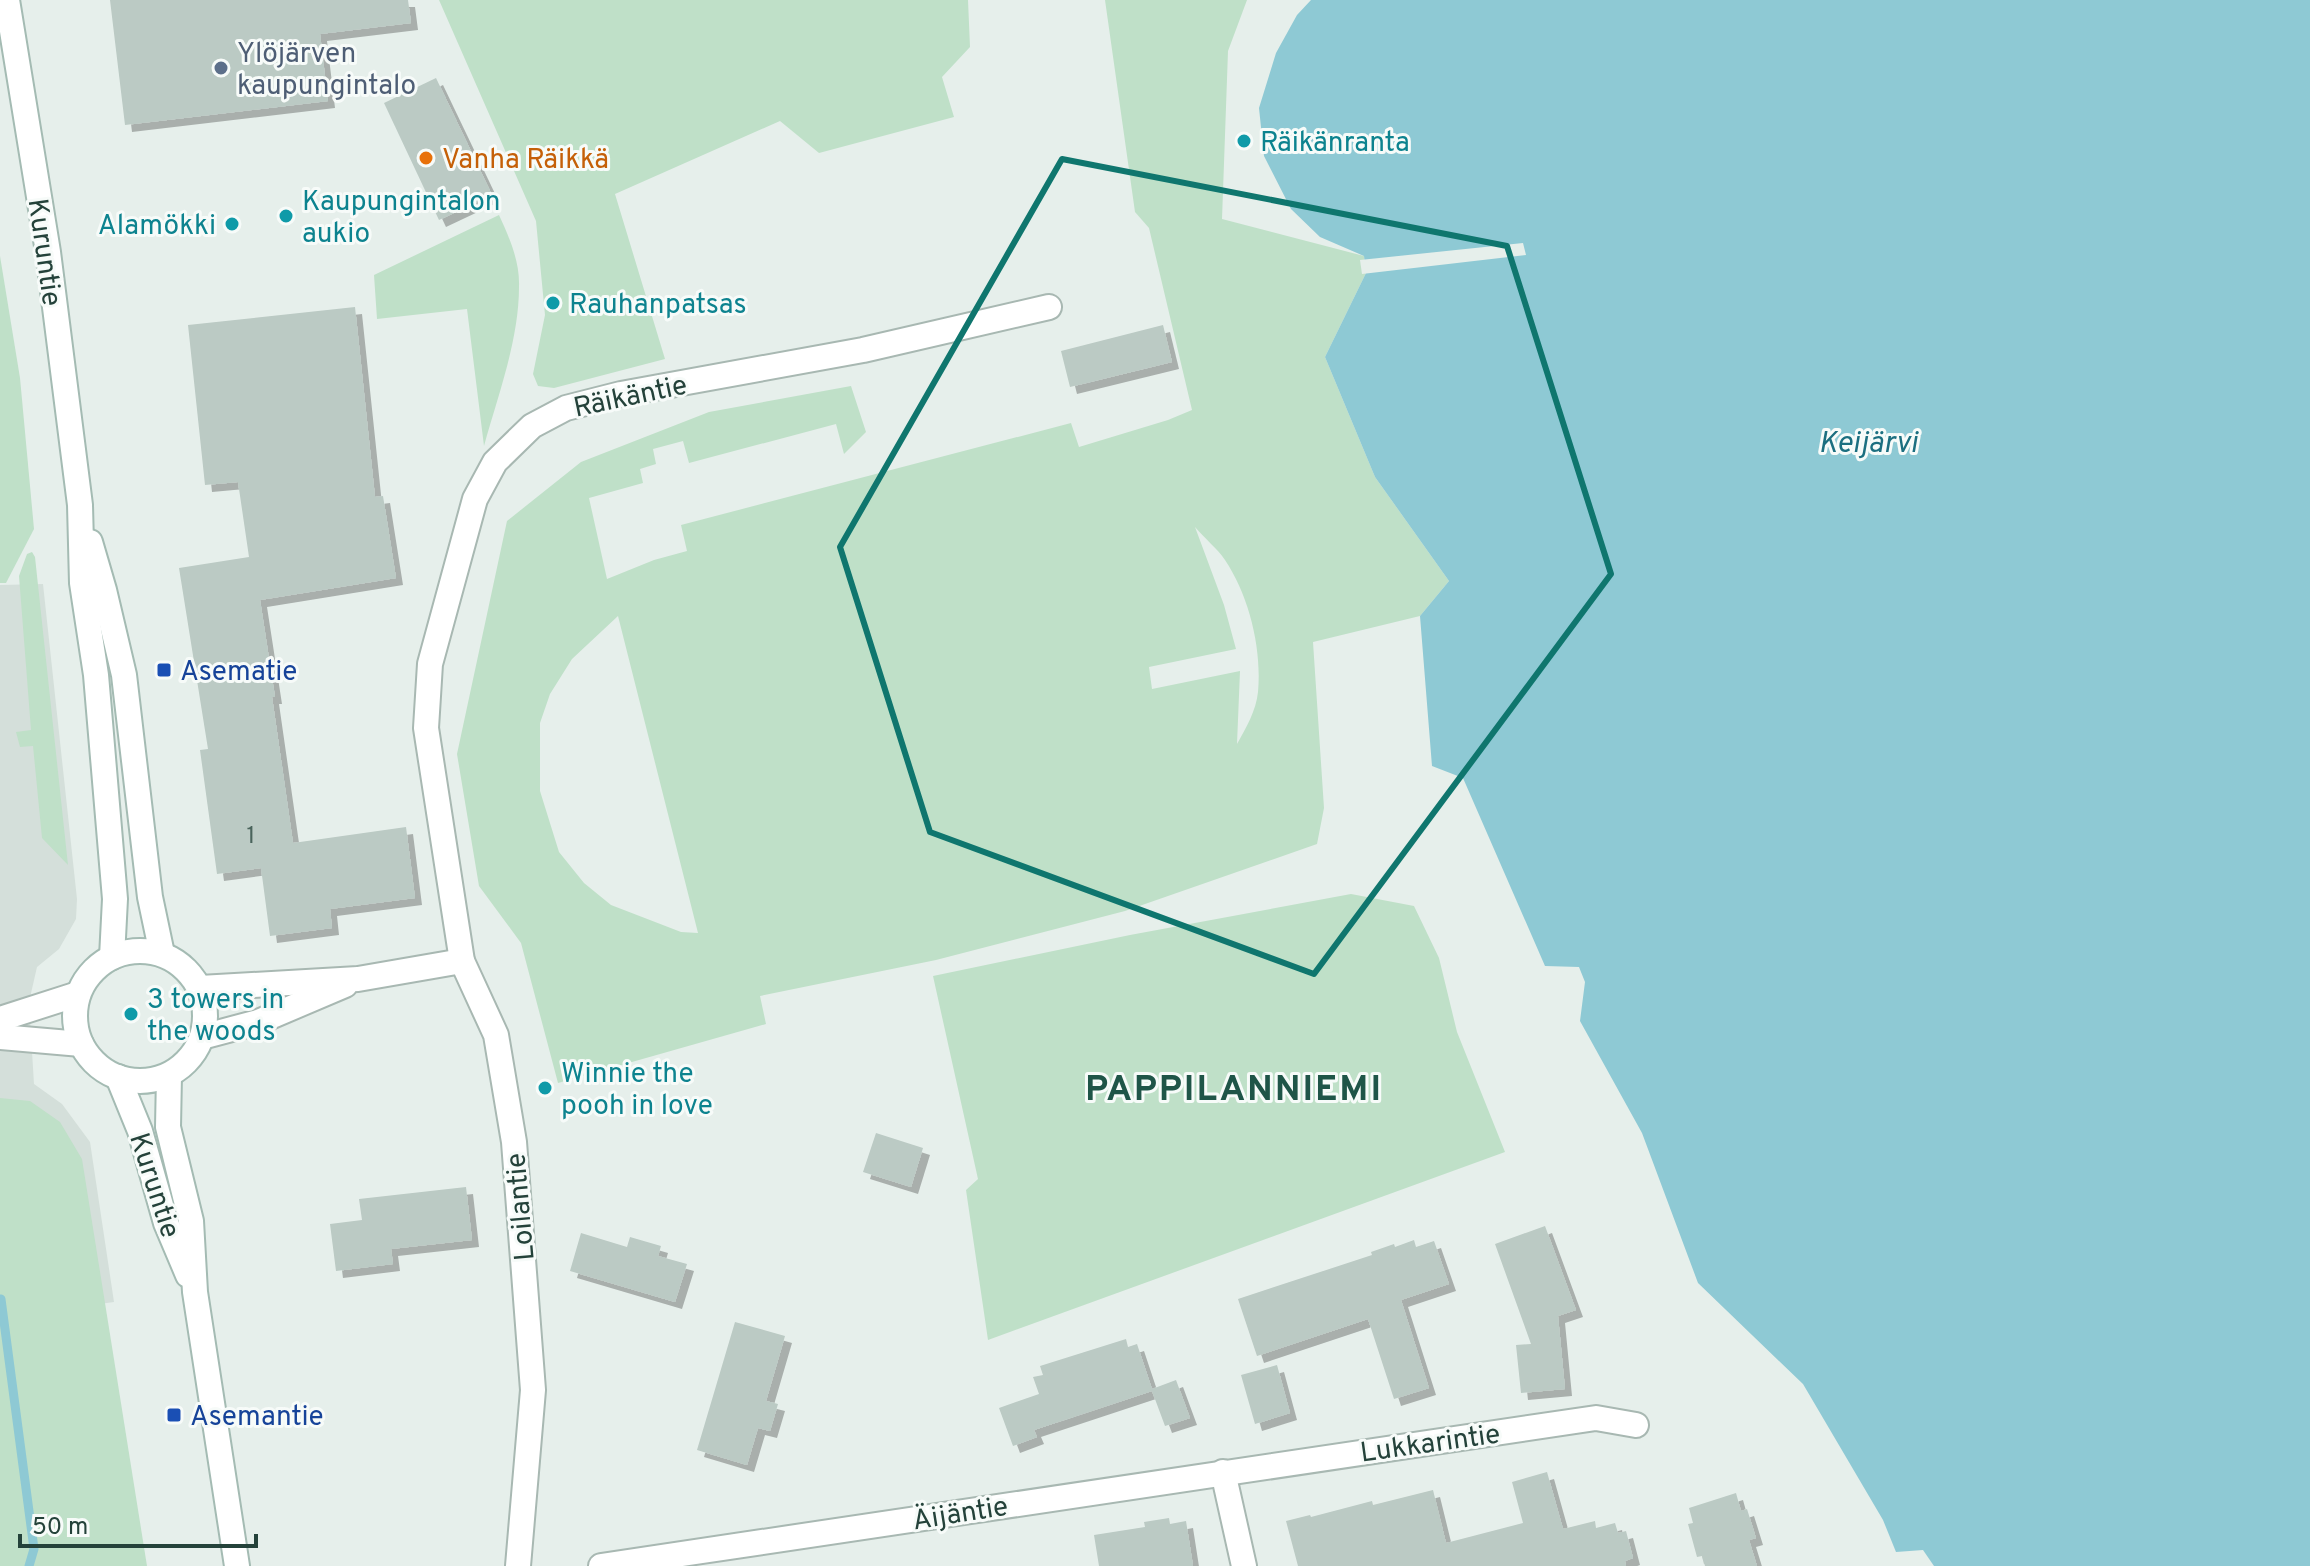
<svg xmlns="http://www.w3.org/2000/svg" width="2310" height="1566" viewBox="0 0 2310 1566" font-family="Overpass,sans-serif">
  <defs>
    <filter id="shadow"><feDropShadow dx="7" dy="7" stdDeviation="0" flood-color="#0004"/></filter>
  </defs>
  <rect width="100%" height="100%" fill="#e6efeb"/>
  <!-- built -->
  <polygon fill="#d4dfda" points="43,584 77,899 76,919 59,949 37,967 29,1002 34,1084 62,1104 90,1142 114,1302 0,1318 0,585"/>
  <!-- green -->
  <g fill="#bfe0c8" fill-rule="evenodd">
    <polygon points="439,0 968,0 970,47 942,77 954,117 819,153 780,121 615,194 665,359 554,388 538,386 533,374 545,315 536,221"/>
    <path d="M1105,0H1247L1228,51L1222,219L1364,256L1366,273L1325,357L1375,477L1449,581L1420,616L1313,642L1324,808L1317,844L1125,911L936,960L760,996L766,1024L558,1083L521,943L479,886L457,754L507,521L581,462L709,412L851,386L866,432L844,454L836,424L689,463L683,441L653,449L656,464L640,469L643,483L589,498L607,579L654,560L687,551L681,525L1071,423L1079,447L1168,420L1192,410L1149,228L1135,212ZM1195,527C1204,538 1217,548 1225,560C1249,596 1262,648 1258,692C1256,711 1246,728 1237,744L1240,671L1152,689L1149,667L1236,649L1224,605ZM618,616L698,933L681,932L611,905L584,883L559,852L540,791V723L550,694L572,659Z"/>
    <path d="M499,215C509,237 520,261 519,287C519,340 498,395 484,446L467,309L377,319L374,275Z"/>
    <polygon points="0,256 20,378 34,529 6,583 0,583"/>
    <polygon points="32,552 35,557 68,865 42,838 33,746 20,747 16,732 31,730 19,576 27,554"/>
    <polygon points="1351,894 1414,906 1439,958 1457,1032 1505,1152 988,1340 966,1190 978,1179 933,976 1130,935"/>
    <polygon points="0,1098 30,1101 60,1122 82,1159 147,1566 0,1566"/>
  </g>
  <!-- water -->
  <polygon fill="#8ec9d4" points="1311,0 2310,0 2310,1566 1934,1566 1923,1550 1896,1552 1883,1520 1803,1384 1698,1283 1642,1133 1580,1021 1585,982 1579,967 1545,966 1463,778 1432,766 1420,616 1449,581 1375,477 1325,357 1366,273 1364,256 1320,237 1291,209 1264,156 1259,108 1276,53 1297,15"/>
  <!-- pier -->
  <polygon fill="#e6efeb" points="1523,243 1526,255 1362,274 1360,260"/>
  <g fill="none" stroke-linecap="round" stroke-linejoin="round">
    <!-- stream -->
    <polyline stroke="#8ec9d4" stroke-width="9" points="1,1299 34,1549 29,1566"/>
  </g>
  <!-- building -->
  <g fill="#bbcac4" filter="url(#shadow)">
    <polygon points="110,0 408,0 411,23 320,34 328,101 125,125"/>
    <polygon points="436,78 492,195 439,220 384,103"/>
    <polygon points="355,307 375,497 383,496 396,578 260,600 275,697 272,697 293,843 406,827 415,898 330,909 332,928 270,936 261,868 217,874 200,750 208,749 179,568 249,557 238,482 205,485 188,325"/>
    <polygon points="1163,325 1172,362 1070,387 1061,351"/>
    <polygon points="876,1133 923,1148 911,1187 863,1172"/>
    <polygon points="466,1187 472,1240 391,1249 393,1264 336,1271 330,1224 362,1220 359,1199"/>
    <polygon points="1545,1226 1576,1310 1558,1316 1565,1389 1521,1393 1516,1345 1531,1344 1495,1244"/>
    <polygon points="581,1233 627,1247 630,1237 661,1246 658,1256 687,1264 675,1302 570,1271"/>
    <polygon points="1414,1240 1416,1247 1434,1241 1449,1284 1401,1300 1429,1388 1394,1399 1368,1319 1257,1356 1238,1299 1372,1255 1371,1252 1394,1244 1395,1247"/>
    <polygon points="735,1322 785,1336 766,1401 778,1404 770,1431 758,1428 747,1465 697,1450"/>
    <polygon points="1126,1339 1128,1347 1137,1344 1152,1389 1176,1380 1190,1418 1165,1426 1152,1391 1034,1430 1037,1437 1013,1446 999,1408 1039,1394 1033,1377 1043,1375 1040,1366"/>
    <polygon points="1277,1365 1290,1413 1255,1424 1241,1375"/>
    <polygon points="1547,1472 1563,1529 1595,1521 1596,1528 1615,1523 1618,1533 1626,1531 1633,1558 1625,1561 1626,1566 1298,1566 1286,1521 1310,1515 1311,1517 1372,1501 1373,1505 1433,1490 1446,1543 1523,1523 1512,1482"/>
    <polygon points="1736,1493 1741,1511 1747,1509 1756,1538 1749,1540 1757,1566 1705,1566 1702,1556 1697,1557 1688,1524 1693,1523 1689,1508"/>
    <polygon points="1169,1518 1170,1524 1186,1521 1193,1566 1099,1566 1094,1535 1145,1527 1144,1522"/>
  </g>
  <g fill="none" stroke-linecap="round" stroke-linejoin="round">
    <defs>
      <g id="minor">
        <polyline points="200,988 358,979 462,961"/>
        <polyline points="0,1019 78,994"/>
        <polyline points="0,1037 81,1044"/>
        <polyline points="202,1037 258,1022 345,985"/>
        <polyline points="1223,1472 1244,1566"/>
        <polyline points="518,1566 533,1390 514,1142 496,1035 462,961 426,728 430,664 475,499 495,462 532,426 566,408 621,394 863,350 1049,307"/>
        <polyline points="601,1566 1596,1418 1636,1425"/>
      </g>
      <g id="secondary">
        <polyline points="7,0 48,252 80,505 82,583 96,675 115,899 112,957"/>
        <polyline points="90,542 104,590 124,675 150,897 162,954"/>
        <circle cx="140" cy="1016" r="65"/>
        <polyline points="169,1075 168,1127 191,1221 195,1292 237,1566"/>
        <polyline points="118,1077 140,1131 166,1223 188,1275"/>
      </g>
    </defs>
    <!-- minor casing -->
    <use href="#minor" stroke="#a8b8b2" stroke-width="28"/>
    <!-- secondary casing -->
    <use href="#secondary" stroke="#a4bbb3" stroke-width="28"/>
    <!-- minor -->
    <use href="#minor" stroke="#fff" stroke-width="24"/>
    <!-- secondary -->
    <use href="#secondary" stroke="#fff" stroke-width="24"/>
  </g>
  <!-- marked area -->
  <path fill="none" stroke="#0f766e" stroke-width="6" stroke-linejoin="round" d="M1062,159L1507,246L1611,574L1314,974L930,832L840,547Z"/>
  <!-- markers -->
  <circle fill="#5c6f8a" stroke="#f7fbf9" stroke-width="3" cx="221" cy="68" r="8"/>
  <g fill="#0f9aa8" stroke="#f7fbf9" stroke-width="3">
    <circle cx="1244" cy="141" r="8"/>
    <circle cx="286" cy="216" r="8"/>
    <circle cx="232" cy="224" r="8"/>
    <circle cx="553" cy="303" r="8"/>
    <circle cx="131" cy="1014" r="8"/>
    <circle cx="545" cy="1088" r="8"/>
  </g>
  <circle fill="#e8710a" stroke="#f7fbf9" stroke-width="3" cx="426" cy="158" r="8"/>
  <g fill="#1a4fb4" stroke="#f7fbf9" stroke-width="3">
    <rect x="156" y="662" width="16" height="16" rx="4"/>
    <rect x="166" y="1407" width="16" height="16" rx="4"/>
  </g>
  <g text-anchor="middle" stroke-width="6" stroke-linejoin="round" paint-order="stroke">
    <!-- number labels -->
    <g font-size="24" fill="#4a645c">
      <text x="251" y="843">1</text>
    </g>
    <!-- service labels -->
    <g font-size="28" fill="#4e5e75" stroke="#f7fbf9" text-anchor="start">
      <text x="237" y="62">Ylöjärven<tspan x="237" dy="32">kaupungintalo</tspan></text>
    </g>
    <!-- culture labels -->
    <g font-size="28" fill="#0d838f" stroke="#f7fbf9" text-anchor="start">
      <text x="1260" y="151">Räikänranta</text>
      <text x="302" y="210">Kaupungintalon<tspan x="302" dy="32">aukio</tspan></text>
      <text x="216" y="234" text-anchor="end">Alamökki</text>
      <text x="569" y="313">Rauhanpatsas</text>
      <text x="147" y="1008">3 towers in<tspan x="147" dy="32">the woods</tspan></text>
      <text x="561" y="1082">Winnie the<tspan x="561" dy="32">pooh in love</tspan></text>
    </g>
    <!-- food labels -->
    <g font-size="28" fill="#c56008" stroke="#f7fbf9" text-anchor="start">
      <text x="442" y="168">Vanha Räikkä</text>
    </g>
    <!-- street labels -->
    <g font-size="28" fill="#24423a" stroke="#f7fbf9">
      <text transform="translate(46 252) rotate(82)" y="10">Kuruntie</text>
      <text transform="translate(630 395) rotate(-12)" y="10">Räikäntie</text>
      <text transform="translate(156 1185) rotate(72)" y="10">Kuruntie</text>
      <text transform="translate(519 1207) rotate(-95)" y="10">Loilantie</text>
      <text transform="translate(1430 1442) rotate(-8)" y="10">Lukkarintie</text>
      <text transform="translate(960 1512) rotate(-9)" y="10">Äijäntie</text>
    </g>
    <!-- transit labels -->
    <g font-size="28" fill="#164399" stroke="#f7fbf9" text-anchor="start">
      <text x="180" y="680">Asematie</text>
      <text x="190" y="1425">Asemantie</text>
    </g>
    <!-- water labels -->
    <g font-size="30" font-style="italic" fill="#1c6f80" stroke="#f7fbf9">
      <text x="1868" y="452">Keijärvi</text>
    </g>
    <!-- district labels -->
    <g font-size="36" font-weight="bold" letter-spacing="2" fill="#1f5548" stroke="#f7fbf9">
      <text x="1234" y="1100">PAPPILANNIEMI</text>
    </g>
  </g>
  <!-- scale -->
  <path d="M20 1534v12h236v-12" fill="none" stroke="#24423a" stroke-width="4"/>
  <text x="32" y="1534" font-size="24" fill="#24423a" stroke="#f7fbf9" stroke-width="6" paint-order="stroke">50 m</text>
</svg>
